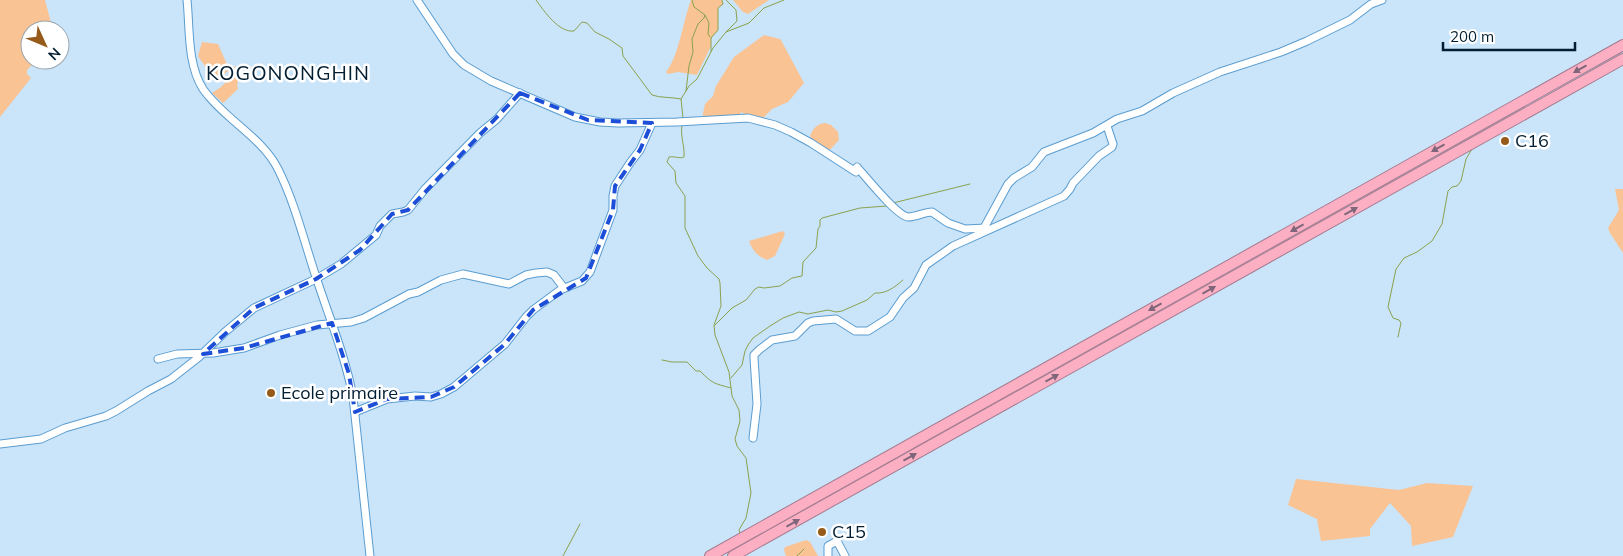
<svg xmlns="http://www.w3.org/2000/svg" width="1623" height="556" viewBox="0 0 1623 556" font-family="Mulish,sans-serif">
  <rect width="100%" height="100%" fill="#cae4fa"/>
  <!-- green -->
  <g fill="#fac393">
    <polygon points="0,0 45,0 53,30 30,30 30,60 43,60 36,61 27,70 27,74 31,78 0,117"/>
    <path d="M691,0H722L723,4L718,8V30L711,38V46L697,75L678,72L668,74L666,72C679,56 683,21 691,0Z"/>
    <polygon points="733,0 769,0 748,14 743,12"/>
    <polygon points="764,35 780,39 782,42 804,83 788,102 772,109 760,121 748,118 742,112 733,120 702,119 705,104 713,96 716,86 734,57"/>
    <path d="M202,42L218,44L229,69L232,66L235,67L240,75L237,85L238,89L223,103L212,93C220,88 231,81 229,70L216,82L198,56Z"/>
    <path d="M825,123L831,125L838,132L839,140L828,152L815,145L810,136C813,128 817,124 825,123Z"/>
    <polygon points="1615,189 1623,189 1623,253 1610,233 1608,228 1619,210"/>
    <path d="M783,231L785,234L775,256L767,260C757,256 752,250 749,241Z"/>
    <polygon points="1296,479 1399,490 1427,483 1473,486 1453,537 1412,546 1411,526 1390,503 1370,529 1370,536 1321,541 1317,519 1288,505"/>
    <polygon points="806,540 810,542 818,556 786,556 784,550 785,547"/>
  </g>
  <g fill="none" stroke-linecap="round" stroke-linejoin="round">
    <!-- stream -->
    <g stroke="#8aa24f" stroke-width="1">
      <path d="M536,0C544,11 559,33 574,31L582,22L587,23L595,32L609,39L622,48L623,56L652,95C660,98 672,97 681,99"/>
      <polyline points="726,0 736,10 737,21 726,32"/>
      <polyline points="705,15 709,23 708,34 710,37"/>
      <polyline points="711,51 711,38 718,30 718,8 723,4 722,0"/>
      <polyline points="686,91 689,66 693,52 692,39 698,24 704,18 705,15 694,7 692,0"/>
      <polyline points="683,118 681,99 689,86 697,79 713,48 726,32 749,23 764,8 784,0"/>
      <path d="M682,125C680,137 685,146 684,157C680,159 675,156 669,157L667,162L675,171L676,183L685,196V228L698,256L707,268L719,279L720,283L721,306L714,325L715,335L729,372L732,396L739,410L740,421L735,439L737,446L746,458L751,493L746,518L739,530L740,533"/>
      <polyline points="893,203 970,184"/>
      <polyline points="715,325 732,308 746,300 755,289 759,287 764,288 780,286 792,278 802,276 803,262 816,248 818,229 820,226 820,220 822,218 860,208 887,206"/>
      <polyline points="1398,337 1401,323 1399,320 1393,318 1388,307 1396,269 1404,258 1417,252 1432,241 1442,224 1448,191 1452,187 1457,186 1461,181 1466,159 1472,149"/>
      <path d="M662,360L672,362H687L696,371H700C713,384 713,383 731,388"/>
      <path d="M731,378L742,365L745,351L748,345L753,338L770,326L783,318L799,312L808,314L828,310L836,312L842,311L867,300L875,293C886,294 895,287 903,280"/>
      <polyline points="563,556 580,524"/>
      <polyline points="797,556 804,549"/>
    </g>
    <defs>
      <g id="minor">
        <path d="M187,0C190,28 187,64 203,89C224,119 262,137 278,169C295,203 304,241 316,277C329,317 345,355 353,397L370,556"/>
        <polyline points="417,0 453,54 464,65 491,81 575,117 600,122 618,123 677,122 748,118 775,125 791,132 811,143 856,172"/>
        <path d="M857,167C866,177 897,216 908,217C917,217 924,212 932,212L948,223L965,229L986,228"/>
        <polyline points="979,234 984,228 1008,184 1014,178 1032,167 1044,152 1093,133 1117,119 1142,111 1173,93 1220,72 1281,52 1307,41 1350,20 1371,4 1382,0"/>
        <polyline points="158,359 177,354 213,353 244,348 280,335 317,325 351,322 364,318 409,294 418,292 441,280 463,274 509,284 526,275 536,273 547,272 554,275 564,288"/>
        <polyline points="355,412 387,399 415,396 431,397 441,394 454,387 505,344 526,317 533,310 560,290 582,281 590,272 613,210 613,196 615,186 630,163 640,150 652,123"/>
        <polyline points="753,438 757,404 754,358 754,355 759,350 772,340 795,336 808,323 813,321 836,319 855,331 868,331 890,317 903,298 914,288 926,265 953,246 1064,196 1070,189 1073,183 1099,156 1112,147 1113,144 1107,126"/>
        <polyline points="0,444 41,439 65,428 106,416 116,411 148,391 171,379 199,357 225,332 254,308 316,279 341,264 376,235 380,226 392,214 403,212 408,210 425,189 480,133 497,119 520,93"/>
        <polyline points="828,556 828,546 837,541 845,556"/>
      </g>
      <g id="highway">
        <polyline points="710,556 1623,45"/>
        <polyline points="733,556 1623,59"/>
      </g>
    </defs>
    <!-- minor casing -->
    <use href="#minor" stroke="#5a9dd0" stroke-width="9"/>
    <!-- highway casing -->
    <use href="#highway" stroke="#a47c90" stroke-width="12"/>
    <!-- minor -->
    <use href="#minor" stroke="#fff" stroke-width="7"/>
    <!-- highway -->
    <use href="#highway" stroke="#fcafc3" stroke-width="10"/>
  </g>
  <!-- one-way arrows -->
  <defs><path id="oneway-solid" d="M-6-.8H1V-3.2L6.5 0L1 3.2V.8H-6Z" transform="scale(1.25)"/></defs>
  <g fill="#7f667a">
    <use href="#oneway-solid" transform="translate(1580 69) rotate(151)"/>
    <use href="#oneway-solid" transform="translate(1438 148) rotate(151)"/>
    <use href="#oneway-solid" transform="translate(1351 211) rotate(-29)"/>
    <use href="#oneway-solid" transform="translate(1297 228) rotate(151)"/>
    <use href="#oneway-solid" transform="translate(1209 290) rotate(-29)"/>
    <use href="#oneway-solid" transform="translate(1155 307) rotate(151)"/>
    <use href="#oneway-solid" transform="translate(1052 378) rotate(-29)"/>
    <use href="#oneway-solid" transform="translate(910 457) rotate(-29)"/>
    <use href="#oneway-solid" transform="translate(793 523) rotate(-29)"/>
  </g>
  <!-- marked area -->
  <path fill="none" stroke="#1d4ed8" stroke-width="4" stroke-dasharray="10 6" stroke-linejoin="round" d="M520,93L588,120L652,123L640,150L615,186L613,210L586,278L533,310L505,344L454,387L431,397L387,399L355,412L349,374L332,323L244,348L203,354L254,308L316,279L360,250L392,214L408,210Z"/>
  <!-- markers -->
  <g fill="#965b1b" stroke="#fff" stroke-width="2">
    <circle cx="1505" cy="141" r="5"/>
    <circle cx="271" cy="393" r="5"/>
    <circle cx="822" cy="532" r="5"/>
  </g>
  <g text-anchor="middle" stroke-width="5" stroke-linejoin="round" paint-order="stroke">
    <!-- poi labels -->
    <g font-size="18" fill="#021e32" stroke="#fff" text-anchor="start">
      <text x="1515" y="147">C16</text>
      <text x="281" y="399">Ecole primaire</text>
      <text x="832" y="538">C15</text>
    </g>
    <!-- quarter labels -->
    <g font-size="20" letter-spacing="1" fill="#021e32" stroke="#fff">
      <text x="288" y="80">KOGONONGHIN</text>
    </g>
  </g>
  <!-- north arrow -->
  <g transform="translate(45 45) rotate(134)"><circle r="24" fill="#ffffff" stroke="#9aa5ad"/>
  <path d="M0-4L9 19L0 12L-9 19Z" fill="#965b1b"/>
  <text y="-8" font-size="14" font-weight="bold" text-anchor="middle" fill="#021e32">N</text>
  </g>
  <!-- scale -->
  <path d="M1443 42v8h132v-8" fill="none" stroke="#021e32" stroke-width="2.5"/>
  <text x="1450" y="42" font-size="15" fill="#021e32" stroke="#ffffff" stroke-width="4" paint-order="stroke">200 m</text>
</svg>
